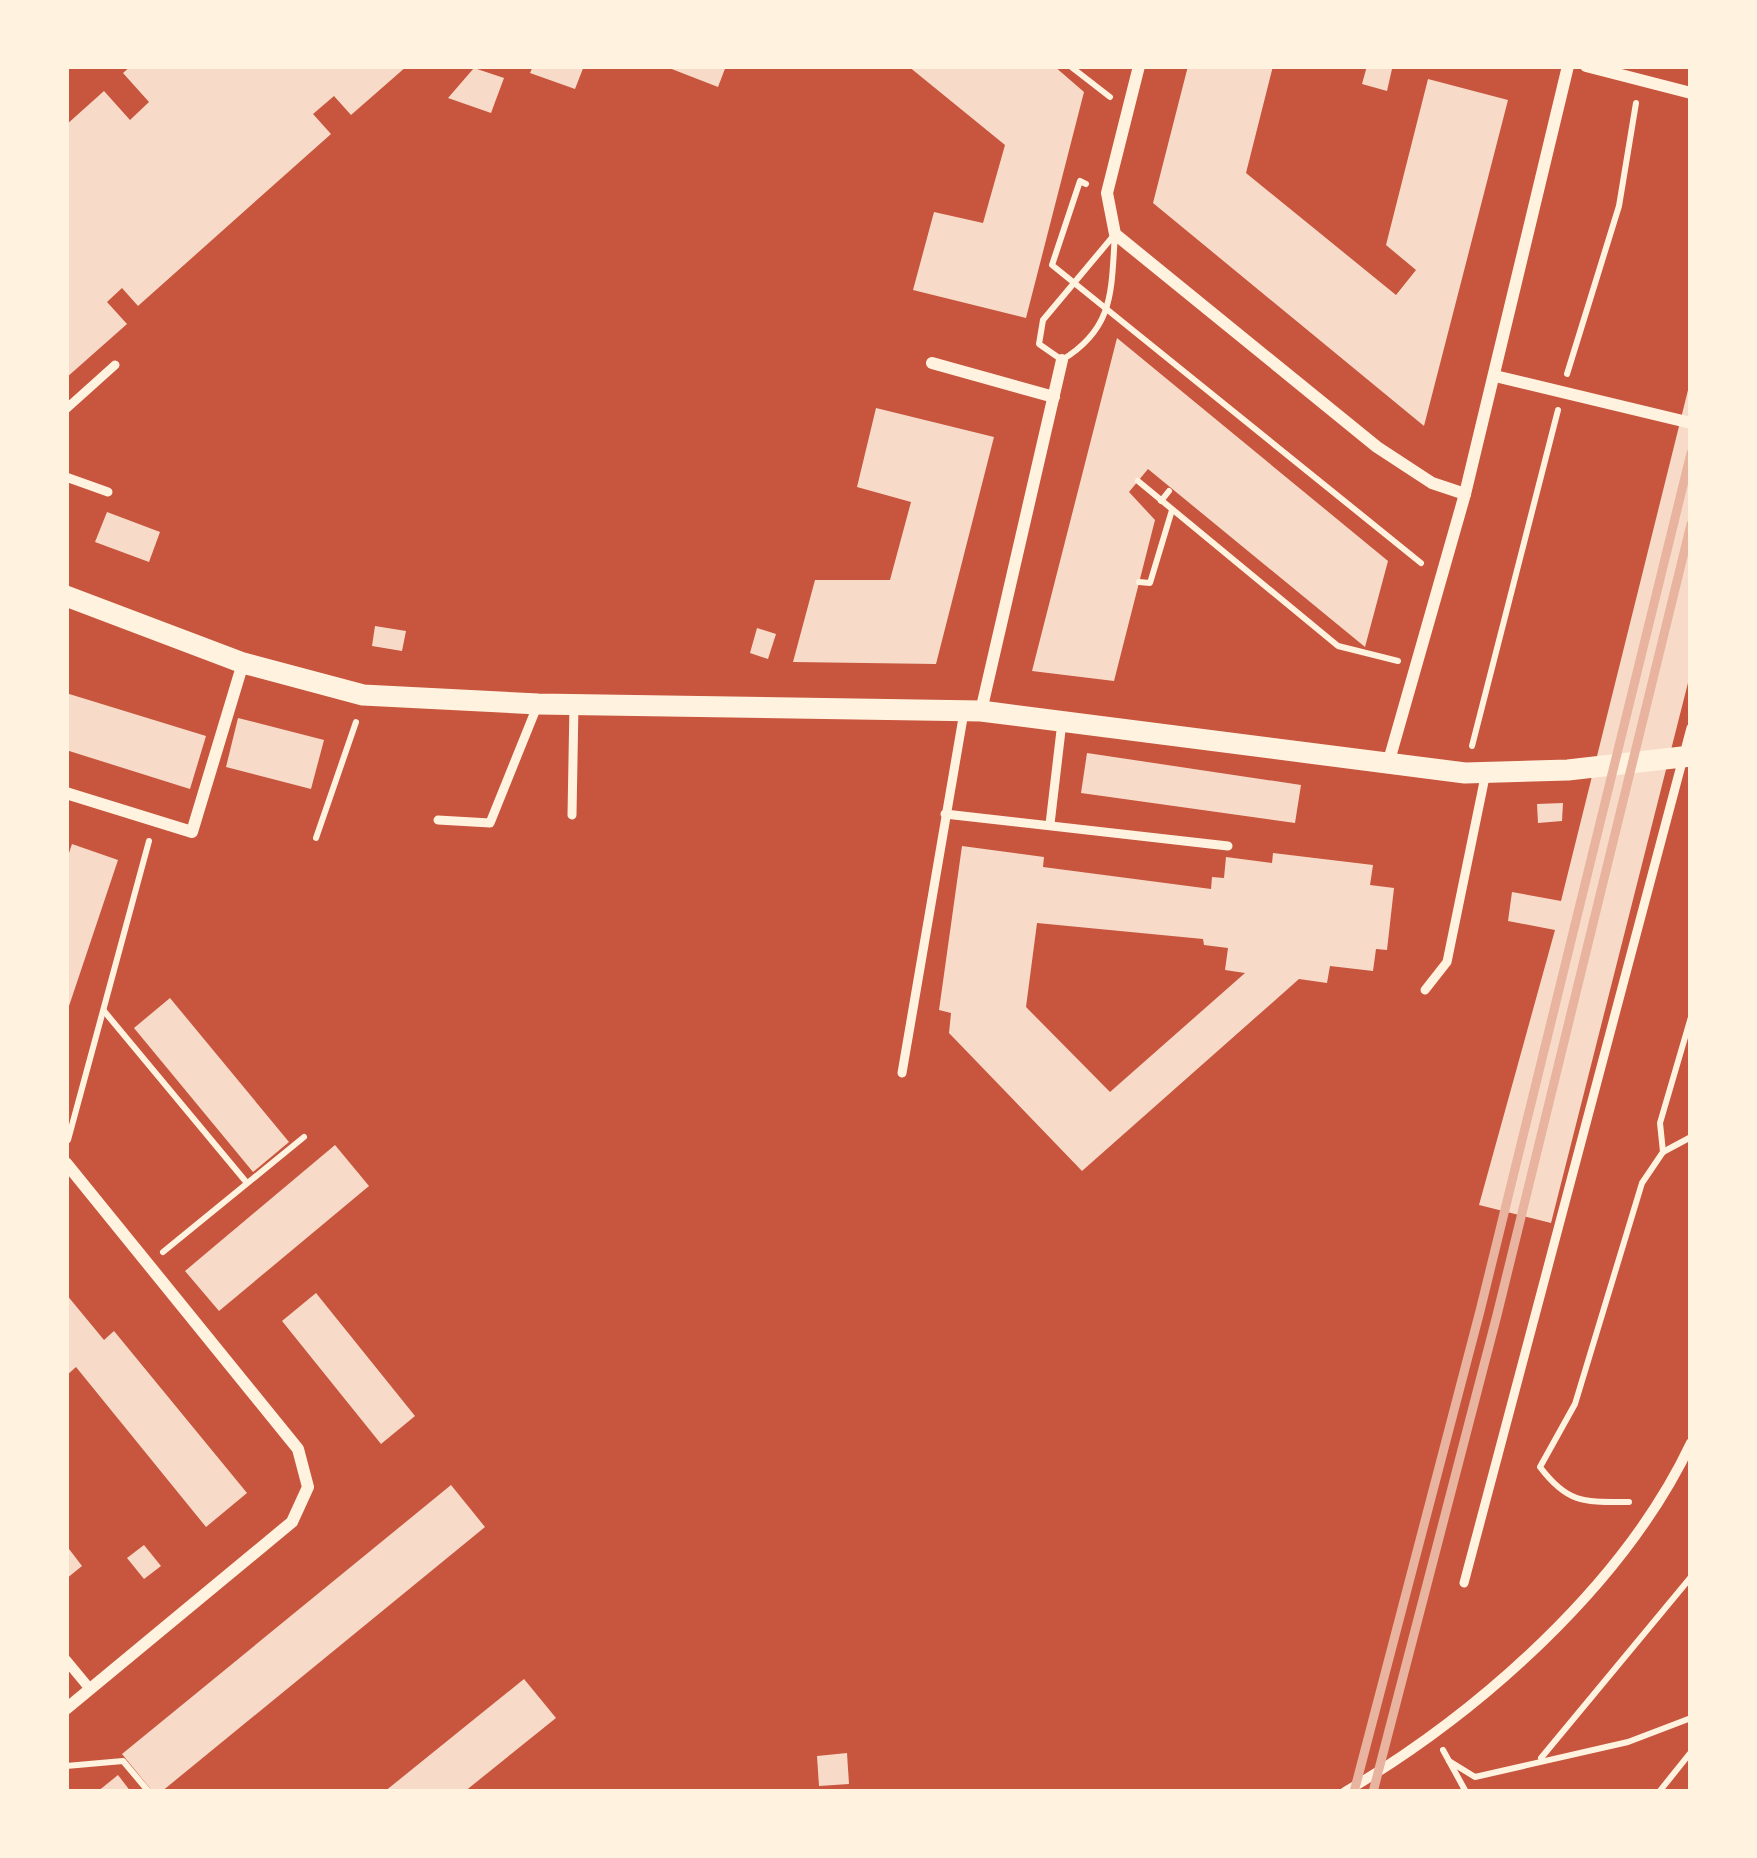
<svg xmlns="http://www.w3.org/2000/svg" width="1757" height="1858" viewBox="0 0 1757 1858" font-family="'Work Sans',sans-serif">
  <rect width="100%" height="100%" fill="#c8553d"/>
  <!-- building -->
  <g fill="#f7dbc8" fill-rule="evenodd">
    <polygon points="131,66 407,66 351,115 334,96 313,114 331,134 138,306 122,288 107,302 127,324 66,378 66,125 104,91 130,120 149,102 123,73"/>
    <polygon points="533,66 584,66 575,89 530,73"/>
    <polygon points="664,66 726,66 718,87"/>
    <polygon points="908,66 1054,66 1084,92 1026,318 913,290 934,212 983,223 1005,145"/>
    <polygon points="1188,66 1273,66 1246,173 1396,295 1416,270 1386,245 1428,79 1508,100 1424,426 1153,203"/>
    <polygon points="1367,66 1392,69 1387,91 1362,84"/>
    <polygon points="474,68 504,78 491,113 448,98"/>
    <polygon points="1117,338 1388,561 1365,647 1148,469 1129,492 1155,520 1114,681 1032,671"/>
    <polygon points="1691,378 1691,671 1551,1223 1479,1205 1555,930 1508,921 1512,892 1561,901"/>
    <polygon points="876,408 994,437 936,664 793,662 815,580 890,580 911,502 857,487"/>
    <polygon points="107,512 160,532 149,562 95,542"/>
    <polygon points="375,626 406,631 402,651 372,646"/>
    <polygon points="757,628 776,634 768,659 750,653"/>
    <polygon points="66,693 206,736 190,789 66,750"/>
    <polygon points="238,718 324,740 311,789 226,767"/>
    <polygon points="1087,753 1301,785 1295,823 1081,793"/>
    <polygon points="1563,803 1562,821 1538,823 1537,804"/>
    <polygon points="72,844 118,860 67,1012 66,862"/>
    <path d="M962,846L1044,857L1043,867L1211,889L1212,877L1224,878L1226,857L1272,863L1273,853L1373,865L1370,885L1394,888L1387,950L1376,949L1373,971L1330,966L1327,983L1299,979L1082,1171L949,1033L951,1013L939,1010ZM1037,923L1203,939L1204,945L1228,948L1225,970L1245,973L1110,1092L1026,1007Z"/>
    <polygon points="170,998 289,1142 253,1172 134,1028"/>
    <polygon points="335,1145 369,1186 219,1311 185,1271"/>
    <polygon points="316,1293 415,1416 381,1444 282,1321"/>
    <polygon points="66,1294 104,1340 114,1331 247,1493 206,1527 76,1367 66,1376"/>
    <polygon points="451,1485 485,1527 161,1792 153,1792 122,1754"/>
    <polygon points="66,1545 82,1566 66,1579"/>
    <polygon points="144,1545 161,1566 144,1579 127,1558"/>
    <polygon points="524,1679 556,1718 464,1792 384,1792"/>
    <polygon points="847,1753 849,1784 819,1786 817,1756"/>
    <polygon points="118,1775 131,1792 97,1792"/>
  </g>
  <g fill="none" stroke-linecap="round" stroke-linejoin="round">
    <!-- path -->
    <g stroke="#fff3e0" stroke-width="6">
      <polyline points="1070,66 1110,97"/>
      <polyline points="1086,184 1080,181 1052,265 1421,563"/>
      <path d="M1115,234C1111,290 1115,328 1062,360L1039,344L1043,320Z"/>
      <polyline points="1567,374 1619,206 1636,103"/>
      <polyline points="1138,481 1338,646 1398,661"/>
      <polyline points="1161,501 1169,491"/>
      <polyline points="1139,582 1150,583 1172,510"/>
      <polyline points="1472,746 1558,410"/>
      <polyline points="316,838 356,722"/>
      <polyline points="104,1011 247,1183"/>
      <polyline points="68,1140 149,841"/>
      <polyline points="1663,1152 1660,1123 1691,1017"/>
      <polyline points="163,1252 304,1137"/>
      <path d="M1629,1502C1584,1502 1568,1504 1540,1467L1575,1404L1642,1183L1663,1152L1691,1137"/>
      <polyline points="1443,1750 1466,1792"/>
      <polyline points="1541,1758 1691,1577"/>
      <polyline points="1449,1761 1475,1777 1628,1742 1691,1718"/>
      <polyline points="66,1766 123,1761 149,1792"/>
      <polyline points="1659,1792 1691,1752"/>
    </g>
    <!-- service -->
    <g stroke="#fff3e0" stroke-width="9">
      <polyline points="66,409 115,365"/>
      <polyline points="66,477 108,492"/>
      <polyline points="945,814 1228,846"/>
      <polyline points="572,815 574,704"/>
      <polyline points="438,820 490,823 538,704"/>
      <polyline points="1050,824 1062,722"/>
      <polyline points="1425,990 1447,962 1486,772"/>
      <polyline points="902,1073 964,712"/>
      <polyline points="1464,1583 1691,728"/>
    </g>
    <!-- pedestrian -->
    <g stroke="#fff3e0" stroke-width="10">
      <polyline points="66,1660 90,1689"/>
      <path d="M1345,1792C1479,1713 1624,1585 1691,1443"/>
    </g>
    <!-- minor -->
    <g stroke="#fff3e0" stroke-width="12">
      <polyline points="1139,66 1107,193 1115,234 1377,447 1432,483 1465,494"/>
      <polyline points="1586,66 1691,93"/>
      <polyline points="932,363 1054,397"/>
      <polyline points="1495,376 1691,423"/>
      <polyline points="981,711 1062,360"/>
      <polyline points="1388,764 1465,494 1568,66"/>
      <polyline points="66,793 192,832 243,663"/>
      <polyline points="66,1163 298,1449 308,1487 292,1522 66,1709"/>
    </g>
    <!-- tertiary -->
    <polyline stroke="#fff3e0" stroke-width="21" points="66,596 243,663 363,695 538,704 981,711 1465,773 1568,770 1691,756"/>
    <!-- rail -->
    <g stroke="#e9b49f" stroke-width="9">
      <polyline points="1354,1792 1480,1311 1691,453"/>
      <polyline points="1373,1792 1497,1315 1691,524"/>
    </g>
  </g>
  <!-- border -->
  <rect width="1757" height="1858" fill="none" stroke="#fff3e0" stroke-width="138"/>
</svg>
